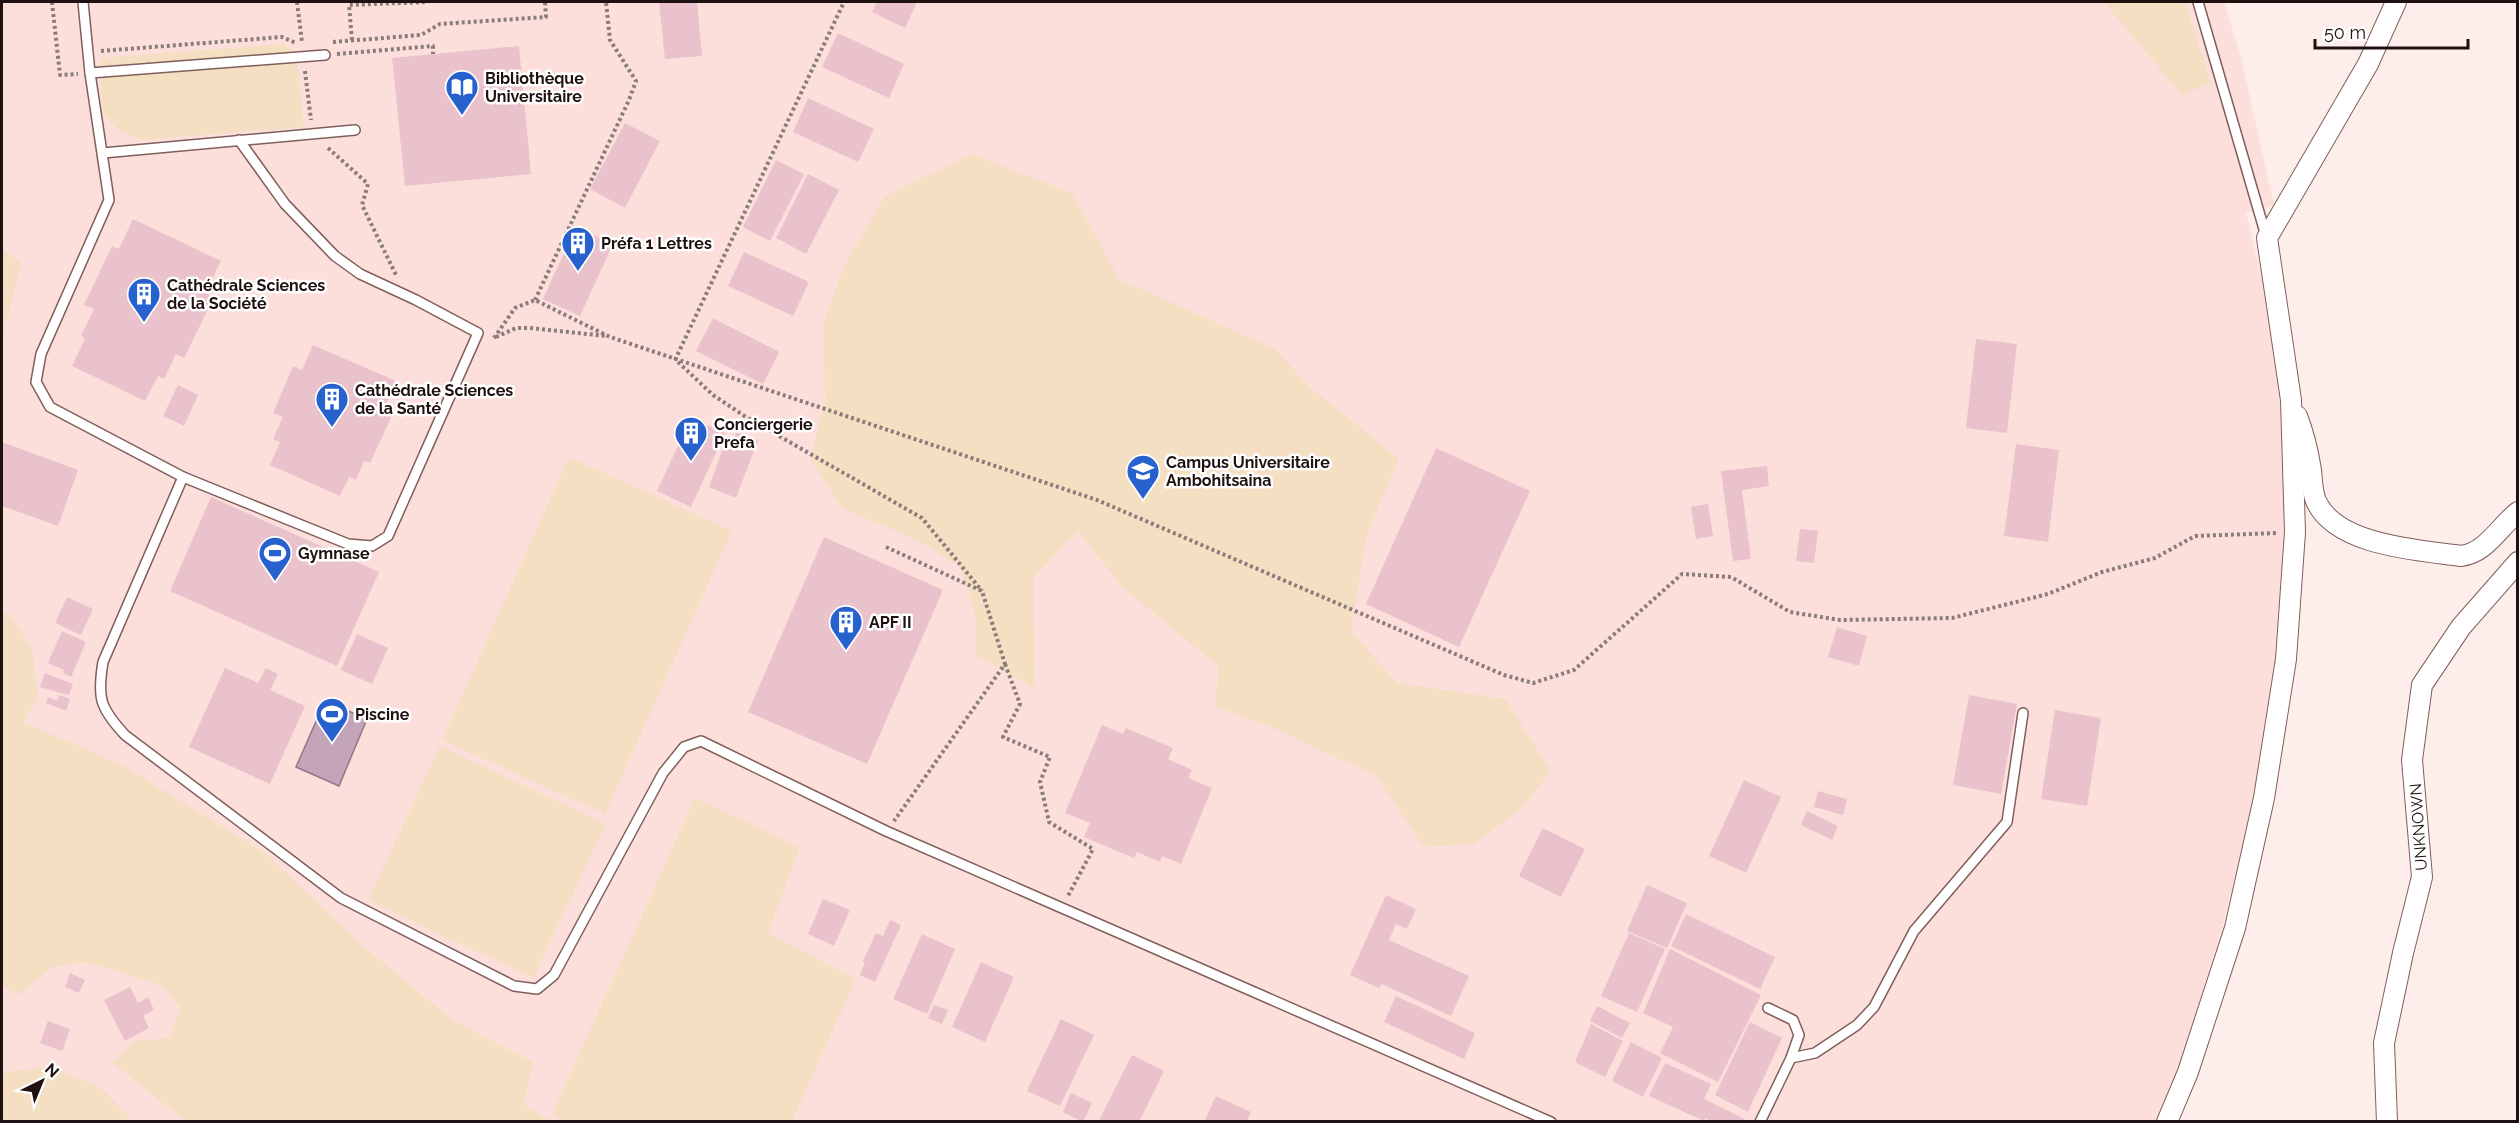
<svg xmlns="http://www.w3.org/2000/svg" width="2519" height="1123" viewBox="0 0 2519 1123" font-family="Raleway,sans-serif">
  <rect width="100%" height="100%" fill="#fdedeb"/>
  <!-- built -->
  <polygon fill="#fcdfdb" points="2,2 2224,2 2241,57 2274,205 2246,213 2269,306 2283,430 2285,569 2278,656 2259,776 2224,922 2180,1065 2156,1121 2,1122"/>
  <!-- green -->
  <g fill="#f4dfc3">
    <polygon points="2104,2 2185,2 2211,83 2182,95"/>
    <polygon points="283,44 296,52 304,127 142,140 118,130 102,111 100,58"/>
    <polygon points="971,154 1072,193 1119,279 1275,349 1310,387 1399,459 1367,534 1351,631 1397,683 1505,699 1551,771 1522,808 1474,844 1424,847 1376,776 1275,729 1215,706 1219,667 1123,588 1078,531 1033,578 1035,688 975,655 976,619 960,566 917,540 843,509 810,459 825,402 824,322 844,266 885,196"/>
    <polygon points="2,249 21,263 2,339"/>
    <polygon points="569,457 732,531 605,814 442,740"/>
    <polygon points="2,612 10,615 32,648 38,697 23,723 73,743 129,769 265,853 364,947 454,1021 533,1062 524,1105 552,1121 186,1121 112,1063 135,1041 168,1038 181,1009 162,985 86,962 53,967 18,995 2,986"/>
    <polygon points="440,746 606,824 533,978 368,900"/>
    <polygon points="695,798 800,847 768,933 856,979 792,1121 565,1121 552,1114"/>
    <polygon points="49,1066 101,1088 133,1121 2,1121 2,1073"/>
  </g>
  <!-- water -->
  <polygon fill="#c3a4bb" stroke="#927887" stroke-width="1.5" points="325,701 367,719 339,786 296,767"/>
  <!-- building -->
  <g fill="#e9c2cc">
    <polygon points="659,2 697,2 702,56 665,59"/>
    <polygon points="877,2 917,2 905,28 872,12"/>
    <polygon points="838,33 904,64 889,98 822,67"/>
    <polygon points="519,46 531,174 405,186 392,58"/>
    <polygon points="808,98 874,129 858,162 793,132"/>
    <polygon points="625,123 660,141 625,208 590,189"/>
    <polygon points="776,160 804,174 770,241 743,227"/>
    <polygon points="808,174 839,190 806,254 776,238"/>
    <polygon points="133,219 221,261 205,293 214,297 184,358 176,354 164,379 158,376 145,401 72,366 85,339 81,336 94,309 84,305 112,246 119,249"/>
    <polygon points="576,227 613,244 580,316 543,299"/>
    <polygon points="744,252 809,282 793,316 728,286"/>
    <polygon points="713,318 779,352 763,384 696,351"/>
    <polygon points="1976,339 2017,344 2007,433 1966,428"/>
    <polygon points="313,345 396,381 385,407 394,411 370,463 364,461 356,480 349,477 340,496 270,465 280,442 273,439 283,417 273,413 293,366 302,370"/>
    <polygon points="178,385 198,395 184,426 163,416"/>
    <polygon points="691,418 725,433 691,507 657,491"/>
    <polygon points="736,432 758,440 736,498 709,487 727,437 734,439"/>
    <polygon points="2,442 78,470 58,526 2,506"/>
    <polygon points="2016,444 2059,450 2048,542 2004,536"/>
    <polygon points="1436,448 1530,491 1459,647 1366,604"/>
    <polygon points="1767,466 1769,486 1742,490 1751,559 1733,561 1721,471"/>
    <polygon points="211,497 379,572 337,666 170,591"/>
    <polygon points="1708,504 1713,536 1696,539 1691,507"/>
    <polygon points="1800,529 1818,531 1814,563 1796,561"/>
    <polygon points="824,537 943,590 867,764 748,712"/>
    <polygon points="67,597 93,609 81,635 55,623"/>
    <polygon points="1837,627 1867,636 1859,666 1828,657"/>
    <polygon points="62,631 86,642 71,677 63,673 64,670 48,663"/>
    <polygon points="357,634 388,648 372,684 341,670"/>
    <polygon points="225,668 258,683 266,668 278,674 270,690 305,706 270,784 189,747"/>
    <polygon points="45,673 73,684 69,695 40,687"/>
    <polygon points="59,695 70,699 66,711 46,703 48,697 57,701"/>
    <polygon points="1969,695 2017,704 2001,794 1953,785"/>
    <polygon points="2055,710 2101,718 2087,806 2041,799"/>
    <polygon points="1102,725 1123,734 1126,728 1173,748 1168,759 1192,770 1188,778 1212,788 1181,864 1162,856 1160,862 1137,852 1134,858 1084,837 1090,823 1065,813"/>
    <polygon points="1744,780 1781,797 1746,873 1709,856"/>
    <polygon points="1818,791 1847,799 1843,815 1814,807"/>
    <polygon points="1807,811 1838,826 1832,840 1801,825"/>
    <polygon points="1543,828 1585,849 1561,897 1519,876"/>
    <polygon points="1647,885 1687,903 1667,948 1627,931"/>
    <polygon points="1386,895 1416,909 1407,929 1396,924 1389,940 1469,976 1451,1016 1382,984 1379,988 1350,975"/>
    <polygon points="823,899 850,910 834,946 808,934"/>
    <polygon points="1686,914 1775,957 1760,989 1671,946"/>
    <polygon points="890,920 901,925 875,982 860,975 865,962 863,961 876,933 883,936"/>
    <polygon points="1629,933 1665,949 1637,1012 1601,996"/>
    <polygon points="922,934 955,949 927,1014 893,999"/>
    <polygon points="1670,949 1761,995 1718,1082 1660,1053 1673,1027 1643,1013"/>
    <polygon points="981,962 1014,977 985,1042 952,1027"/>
    <polygon points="70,973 85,980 79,993 65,987"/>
    <polygon points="130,987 138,1003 148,997 154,1010 143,1016 149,1028 125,1041 104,1000"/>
    <polygon points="1396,996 1475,1033 1464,1059 1384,1022"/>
    <polygon points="934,1005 948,1010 942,1024 928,1018"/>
    <polygon points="1597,1006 1630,1023 1622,1038 1590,1021"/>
    <polygon points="1061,1019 1094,1035 1060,1106 1027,1091"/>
    <polygon points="48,1021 70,1029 62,1051 40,1043"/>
    <polygon points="1750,1022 1782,1038 1748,1112 1715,1095"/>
    <polygon points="1591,1024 1623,1041 1605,1077 1575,1062"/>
    <polygon points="1631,1042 1662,1058 1643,1097 1612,1081"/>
    <polygon points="1132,1055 1164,1071 1139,1122 1098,1122"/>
    <polygon points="1665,1063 1711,1084 1704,1099 1745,1119 1744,1122 1712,1122 1706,1118 1704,1121 1649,1096"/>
    <polygon points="1071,1093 1092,1103 1083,1122 1063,1112"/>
    <polygon points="1216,1096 1251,1112 1246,1122 1204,1122"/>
  </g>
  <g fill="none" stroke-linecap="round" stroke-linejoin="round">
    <defs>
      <g id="service">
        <polyline points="83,2 90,73 109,200 41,354 36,382 50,407 183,477 348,544 372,546 388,536 478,333 416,300 360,274 335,256 285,204 239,140"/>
        <polyline points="2198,2 2266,236"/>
        <polyline points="90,73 325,55"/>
        <polyline points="103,153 355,130"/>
        <path d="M183,477L103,662C97,698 100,708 125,735L341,898L514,986L537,989L554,975L663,773L684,747L701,741L886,831L1551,1122"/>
        <polyline points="1791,1058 1815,1053 1857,1025 1874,1007 1914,931 2007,822 2023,713"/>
        <polyline points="1760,1122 1791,1058 1799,1035 1793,1020 1768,1008"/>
      </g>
      <g id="minor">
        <path d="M2297,416C2304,434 2308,451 2311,470C2312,479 2312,492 2316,501C2336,546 2419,550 2461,556C2486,553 2499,527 2518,512"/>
        <polyline points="2167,1122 2188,1072 2235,928 2264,798 2286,659 2295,532 2291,400 2267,238 2368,64 2396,2"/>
        <polyline points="2387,1122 2384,1043 2403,953 2422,877 2412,760 2422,685 2461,627 2518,562"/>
      </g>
    </defs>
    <!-- service casing -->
    <use href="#service" stroke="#815e5a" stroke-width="12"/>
    <!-- minor casing -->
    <use href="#minor" stroke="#815e5a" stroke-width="22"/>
    <!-- path -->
    <g stroke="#8a7c7a" stroke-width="4" stroke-dasharray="3 3" stroke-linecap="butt">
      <polyline points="52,2 60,75 78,74"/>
      <polyline points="297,2 302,42"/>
      <polyline points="352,40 349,5 428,2"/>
      <polyline points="333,42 421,35 440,24 546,17 545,2"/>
      <polyline points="101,51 282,37 296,43"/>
      <polyline points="337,54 433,46 433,54"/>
      <polyline points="305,71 311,120"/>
      <polyline points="328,148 368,184 362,205 396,275"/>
      <polyline points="535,300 629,100 636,81 610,40 606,2"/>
      <polyline points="496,337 516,328 530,328 606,336"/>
      <polyline points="494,338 515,308 535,300 610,337 1097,500 1504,675 1533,683 1574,670 1682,574 1731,577 1790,612 1840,620 1952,618 2048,594 2102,572 2155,558 2195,536 2278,533"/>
      <polyline points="675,360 844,2"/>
      <polyline points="678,362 713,395 746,417 922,518 982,591"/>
      <polyline points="886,547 982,591 1005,664 894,821"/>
      <polyline points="1005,664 1020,704 1003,737 1050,757 1040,782 1049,822 1093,849 1068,896"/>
    </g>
    <!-- service -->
    <use href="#service" stroke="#fff" stroke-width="9"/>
    <!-- minor -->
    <use href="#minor" stroke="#fff" stroke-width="20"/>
  </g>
  <!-- icons -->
  <defs>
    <symbol id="library-pin" viewBox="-11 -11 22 30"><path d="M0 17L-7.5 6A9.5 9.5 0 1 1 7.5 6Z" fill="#2661ce" stroke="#fefefe"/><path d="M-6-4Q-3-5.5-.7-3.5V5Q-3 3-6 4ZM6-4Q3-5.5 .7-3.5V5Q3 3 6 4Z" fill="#fff"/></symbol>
    <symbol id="building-pin" viewBox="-11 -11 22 30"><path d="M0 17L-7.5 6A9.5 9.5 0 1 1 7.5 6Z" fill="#2661ce" stroke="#fefefe"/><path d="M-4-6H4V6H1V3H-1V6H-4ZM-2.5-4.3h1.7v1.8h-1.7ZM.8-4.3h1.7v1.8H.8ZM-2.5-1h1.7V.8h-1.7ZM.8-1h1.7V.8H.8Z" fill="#fff"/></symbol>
    <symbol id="university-pin" viewBox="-11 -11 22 30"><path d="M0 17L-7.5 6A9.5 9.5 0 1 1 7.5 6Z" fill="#2661ce" stroke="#fefefe"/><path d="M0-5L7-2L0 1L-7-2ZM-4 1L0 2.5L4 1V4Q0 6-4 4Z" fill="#fff"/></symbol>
    <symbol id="stadium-pin" viewBox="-11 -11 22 30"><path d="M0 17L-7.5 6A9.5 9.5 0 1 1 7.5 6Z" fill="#2661ce" stroke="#fefefe"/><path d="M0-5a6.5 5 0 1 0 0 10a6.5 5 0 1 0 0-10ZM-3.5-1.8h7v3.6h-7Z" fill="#fff"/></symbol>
  </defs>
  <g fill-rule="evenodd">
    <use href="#library-pin" x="443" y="68" width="38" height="52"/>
    <use href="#building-pin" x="559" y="224" width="38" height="52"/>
    <use href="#building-pin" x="125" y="275" width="38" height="52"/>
    <use href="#building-pin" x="313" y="380" width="38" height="52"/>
    <use href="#building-pin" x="672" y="414" width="38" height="52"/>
    <use href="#university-pin" x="1124" y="452" width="38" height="52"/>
    <use href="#stadium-pin" x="256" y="534" width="38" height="52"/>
    <use href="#building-pin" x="827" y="603" width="38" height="52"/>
    <use href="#stadium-pin" x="313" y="695" width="38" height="52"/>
  </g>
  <g text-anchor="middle" stroke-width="5" stroke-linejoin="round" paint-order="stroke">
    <!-- poi labels -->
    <g font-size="16" font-weight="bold" fill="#1e110f" stroke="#fefefe" text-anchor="start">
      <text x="485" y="84">Bibliothèque<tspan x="485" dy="18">Universitaire</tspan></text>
      <text x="601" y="249">Préfa 1 Lettres</text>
      <text x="167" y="291">Cathédrale Sciences<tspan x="167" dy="18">de la Société</tspan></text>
      <text x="355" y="396">Cathédrale Sciences<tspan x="355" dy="18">de la Santé</tspan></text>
      <text x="714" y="430">Conciergerie<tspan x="714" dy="18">Prefa</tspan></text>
      <text x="1166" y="468">Campus Universitaire<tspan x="1166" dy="18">Ambohitsaina</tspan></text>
      <text x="298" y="559">Gymnase</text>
      <text x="869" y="628">APF II</text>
      <text x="355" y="720">Piscine</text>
    </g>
    <!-- street labels -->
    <g font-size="16" fill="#1e110f" stroke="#fefefe">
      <text transform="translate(2418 827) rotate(-94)" y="6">UNKNOWN</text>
    </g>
  </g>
  <!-- border -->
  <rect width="2519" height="1123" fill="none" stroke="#1e110f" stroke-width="6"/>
  <!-- north arrow -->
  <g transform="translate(42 1081) rotate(43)" stroke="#fefefe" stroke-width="4.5" paint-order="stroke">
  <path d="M0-4.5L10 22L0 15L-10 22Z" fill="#1e110f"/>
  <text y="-9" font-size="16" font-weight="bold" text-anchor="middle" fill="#1e110f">N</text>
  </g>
  <!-- scale -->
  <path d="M2315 39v9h153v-9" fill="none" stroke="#1e110f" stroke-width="3"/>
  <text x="2324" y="39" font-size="18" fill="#1e110f" stroke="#fefefe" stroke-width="4.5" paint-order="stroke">50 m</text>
</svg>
